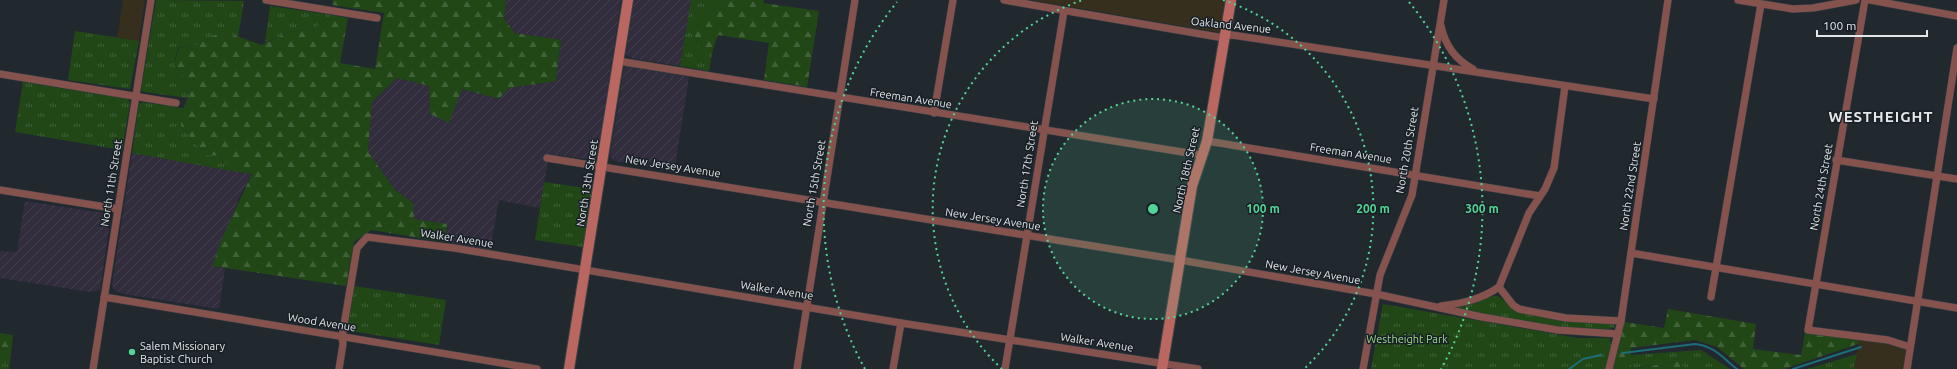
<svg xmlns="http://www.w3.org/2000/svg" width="1957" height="369" viewBox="0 0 1957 369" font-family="Ubuntu,sans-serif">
  <defs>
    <pattern id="industrial-furrows" width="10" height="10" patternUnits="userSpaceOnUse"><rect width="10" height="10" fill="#312d3d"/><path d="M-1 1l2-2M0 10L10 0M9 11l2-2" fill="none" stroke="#454150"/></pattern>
    <pattern id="grass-tufts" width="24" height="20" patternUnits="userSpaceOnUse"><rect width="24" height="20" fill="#214717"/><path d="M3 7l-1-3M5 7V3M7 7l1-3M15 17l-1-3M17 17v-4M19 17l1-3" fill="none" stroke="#416239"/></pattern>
    <pattern id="forest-firs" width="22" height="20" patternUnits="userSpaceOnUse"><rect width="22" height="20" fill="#214717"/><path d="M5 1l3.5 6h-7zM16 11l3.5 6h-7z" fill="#416239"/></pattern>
  </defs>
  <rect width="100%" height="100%" fill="#21292f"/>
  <!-- commercial -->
  <g fill="#362f1e">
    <polygon points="123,0 145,0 139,41 117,38"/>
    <polygon points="1031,0 1225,0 1220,30 1217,32"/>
    <polygon points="1859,340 1886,343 1907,350 1905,369 1854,369"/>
  </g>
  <!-- industrial -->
  <g fill="url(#industrial-furrows)">
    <polygon points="506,0 621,0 597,157 593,160 549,154 540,208 499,200 490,250 445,242 447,224 414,219 413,203 395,190 368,152 372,102 397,78 429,86 430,114 462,89 499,99 509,88 556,81 561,40 515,33 504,19"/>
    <polygon points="634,0 691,0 680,66 631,58 626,55"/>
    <polygon points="627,66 689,77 674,172 615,161 610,157 624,68"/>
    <polygon points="132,153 252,174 240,196 213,266 225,268 219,309 124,294 114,290 112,285"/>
    <polygon points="25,201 103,213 107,217 110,221 100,290 90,292 0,278 0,251 17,252"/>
  </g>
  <!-- grass -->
  <g fill="url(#grass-tufts)">
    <polygon points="156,0 244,1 238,37 222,31 199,44 178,48 174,64 192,88 188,98 144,92 141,90"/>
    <polygon points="691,0 725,0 692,29 700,49 713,49 709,71 680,66"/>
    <polygon points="270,6 332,15 314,29 288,32 265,43"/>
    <polygon points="75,31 139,41 130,89 68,80"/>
    <polygon points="23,82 128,99 130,103 122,150 15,132"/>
    <polygon points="142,102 183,108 181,126 205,155 220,156 232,171 132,153 139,104"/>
    <polygon points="544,182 592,189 583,247 535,240"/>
    <polygon points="354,286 446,300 439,345 350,331 348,326"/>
    <path d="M1493,296H1498L1521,313L1569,321L1613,323L1615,327C1601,337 1482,313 1458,309V306L1473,304Z"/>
    <polygon points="1383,304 1578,338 1610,338 1611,342 1607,369 1371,369"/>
    <polygon points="1701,350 1730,369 1684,369 1680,361 1631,369 1631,355"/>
    <polygon points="1857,354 1854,369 1807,369"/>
    <polygon points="10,362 9,369 0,369 0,363"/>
  </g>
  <!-- forest -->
  <g fill="url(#forest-firs)">
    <polygon points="333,0 506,0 504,19 515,33 561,40 556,81 509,88 499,99 462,89 449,123 430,114 429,86 397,78 372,102 368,152 395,190 413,203 414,219 447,224 445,242 371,230 354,242 346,286 212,266 223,236 252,174 232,171 220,156 205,155 181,126 182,111 192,88 174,64 179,48 199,44 222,31 262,45 288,32 314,29 332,15 348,18 340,63 375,69 384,13 332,5"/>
    <polygon points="725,0 764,0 763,3 819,11 807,87 764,80 769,43 718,35 713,49 700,49 692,29"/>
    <polygon points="1668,309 1756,324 1753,349 1801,355 1805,333 1859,340 1858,344 1784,369 1744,369 1717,347 1695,340 1631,348 1631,369 1612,369 1624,322 1664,328"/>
    <polygon points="0,333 13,335 10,362 0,363"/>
    <polygon points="1680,361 1684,369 1633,369"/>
  </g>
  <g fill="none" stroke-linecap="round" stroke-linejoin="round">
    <!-- stream -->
    <g stroke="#1a6d79" stroke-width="2">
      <path d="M1623,353L1695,344C1714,346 1723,358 1737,369"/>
      <polyline points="1569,369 1583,359 1601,355"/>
      <polyline points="1793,369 1861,347"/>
    </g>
    <defs>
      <g id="street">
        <polyline points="266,0 377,18"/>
        <polyline points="1004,0 1218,37 1232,35 1654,99"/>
        <polyline points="1738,0 1793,9 1813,8 1856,0"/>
        <polyline points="1865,0 1808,330 1888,340 1910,347"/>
        <polyline points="1870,0 1957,16"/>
        <path d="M1441,26C1445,45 1456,60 1473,69"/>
        <polyline points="618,61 1201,155"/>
        <polyline points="0,74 176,103"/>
        <polyline points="934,113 953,0"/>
        <polyline points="1207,141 1540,196"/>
        <polyline points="547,158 1180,260 1376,294 1482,317 1558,330 1618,334"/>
        <polyline points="1836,160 1957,179"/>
        <polyline points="0,190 118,209"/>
        <polyline points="1631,253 1957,308"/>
        <polyline points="1499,287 1529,213 1545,189 1554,168 1565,86"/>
        <polyline points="1499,287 1513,305 1519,309 1566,318 1621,321"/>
        <polyline points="104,297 537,369"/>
        <polyline points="1711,297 1761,4"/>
        <path d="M1441,306C1463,303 1480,300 1499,287"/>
        <polyline points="93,369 151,0"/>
        <polyline points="339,369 343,344 342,337 357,248 367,237 454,248 901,323 1198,369"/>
        <polyline points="797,369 855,0"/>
        <polyline points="893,369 901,323"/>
        <polyline points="1005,369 1064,11"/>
        <polyline points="1363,369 1380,275 1412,195 1444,0"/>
        <polyline points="1609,369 1621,321 1668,0"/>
        <polyline points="1907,369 1957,48"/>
      </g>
      <g id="secondary">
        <polyline points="569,369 628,0"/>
        <polyline points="1162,369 1192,186 1207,141 1231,0"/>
      </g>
    </defs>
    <!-- street casing -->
    <use href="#street" stroke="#3c4449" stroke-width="8"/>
    <!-- secondary casing -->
    <use href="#secondary" stroke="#3c4449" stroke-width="12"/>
    <!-- street -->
    <use href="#street" stroke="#86524e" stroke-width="7"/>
    <!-- secondary -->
    <use href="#secondary" stroke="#ba6762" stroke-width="10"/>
  </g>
  <!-- distance rings -->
  <circle cx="1153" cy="209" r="110" fill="#54d396" fill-opacity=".12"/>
  <g fill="none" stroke="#54d396" stroke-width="2" stroke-dasharray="2 4">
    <circle cx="1153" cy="209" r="110"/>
    <path d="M1002 369A220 220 0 0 1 1083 0M1223 0A220 220 0 0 1 1304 369"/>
    <path d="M865 369A329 329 0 0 1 897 2M1409 2A329 329 0 0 1 1441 369"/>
  </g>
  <!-- markers -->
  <circle fill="#54d396" stroke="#182026" stroke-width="1.5" cx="132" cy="352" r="4"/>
  <g text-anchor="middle" stroke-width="3" stroke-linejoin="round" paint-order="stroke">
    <!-- street labels -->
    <g font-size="11" fill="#e2e7eb" stroke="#182026">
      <text transform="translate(1231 25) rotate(6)" y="4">Oakland Avenue</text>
      <text transform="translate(911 98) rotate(9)" y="4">Freeman Avenue</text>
      <text transform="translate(1407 150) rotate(-80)" y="4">North 20th Street</text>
      <text transform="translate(1351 153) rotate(9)" y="4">Freeman Avenue</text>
      <text transform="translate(1027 164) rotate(-81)" y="4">North 17th Street</text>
      <text transform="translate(673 166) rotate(9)" y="4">New Jersey Avenue</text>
      <text transform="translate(1186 170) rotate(-77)" y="4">North 18th Street</text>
      <text transform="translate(111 183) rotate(-81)" y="4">North 11th Street</text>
      <text transform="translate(587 183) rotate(-81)" y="4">North 13th Street</text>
      <text transform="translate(814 183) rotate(-80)" y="4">North 15th Street</text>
      <text transform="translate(1630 186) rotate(-81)" y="4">North 22nd Street</text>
      <text transform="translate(1821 187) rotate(-80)" y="4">North 24th Street</text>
      <text transform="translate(993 219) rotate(9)" y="4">New Jersey Avenue</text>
      <text transform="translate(457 238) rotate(9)" y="4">Walker Avenue</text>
      <text transform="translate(1313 272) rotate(10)" y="4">New Jersey Avenue</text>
      <text transform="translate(777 290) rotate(9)" y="4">Walker Avenue</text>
      <text transform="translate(322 322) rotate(9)" y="4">Wood Avenue</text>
      <text transform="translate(1097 342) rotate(9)" y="4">Walker Avenue</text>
    </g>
    <!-- park labels -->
    <g font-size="11" fill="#9bdb8a" stroke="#182026">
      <text x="1407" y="343">Westheight Park</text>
    </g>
    <!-- poi labels -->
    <g font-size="11" fill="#e2e7eb" stroke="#182026" text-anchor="start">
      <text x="140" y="350">Salem Missionary<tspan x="140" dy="13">Baptist Church</tspan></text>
    </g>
    <!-- district labels -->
    <g font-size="15" font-weight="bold" letter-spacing="1" fill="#e2e7eb" stroke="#182026">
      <text x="1881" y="122">WESTHEIGHT</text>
    </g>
  </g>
  <circle cx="1153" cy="209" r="6" fill="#54d396" stroke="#182026" stroke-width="2"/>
  <g font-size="12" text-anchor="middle" font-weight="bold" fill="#54d396" stroke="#182026" stroke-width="3" stroke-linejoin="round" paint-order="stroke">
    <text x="1263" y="213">100 m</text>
    <text x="1373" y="213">200 m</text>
    <text x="1482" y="213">300 m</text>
  </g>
  <!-- scale -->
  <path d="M1817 30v6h110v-6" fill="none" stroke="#e2e7eb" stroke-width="2"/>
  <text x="1823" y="30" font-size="12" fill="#e2e7eb" stroke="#182026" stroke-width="3" paint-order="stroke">100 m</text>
</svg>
